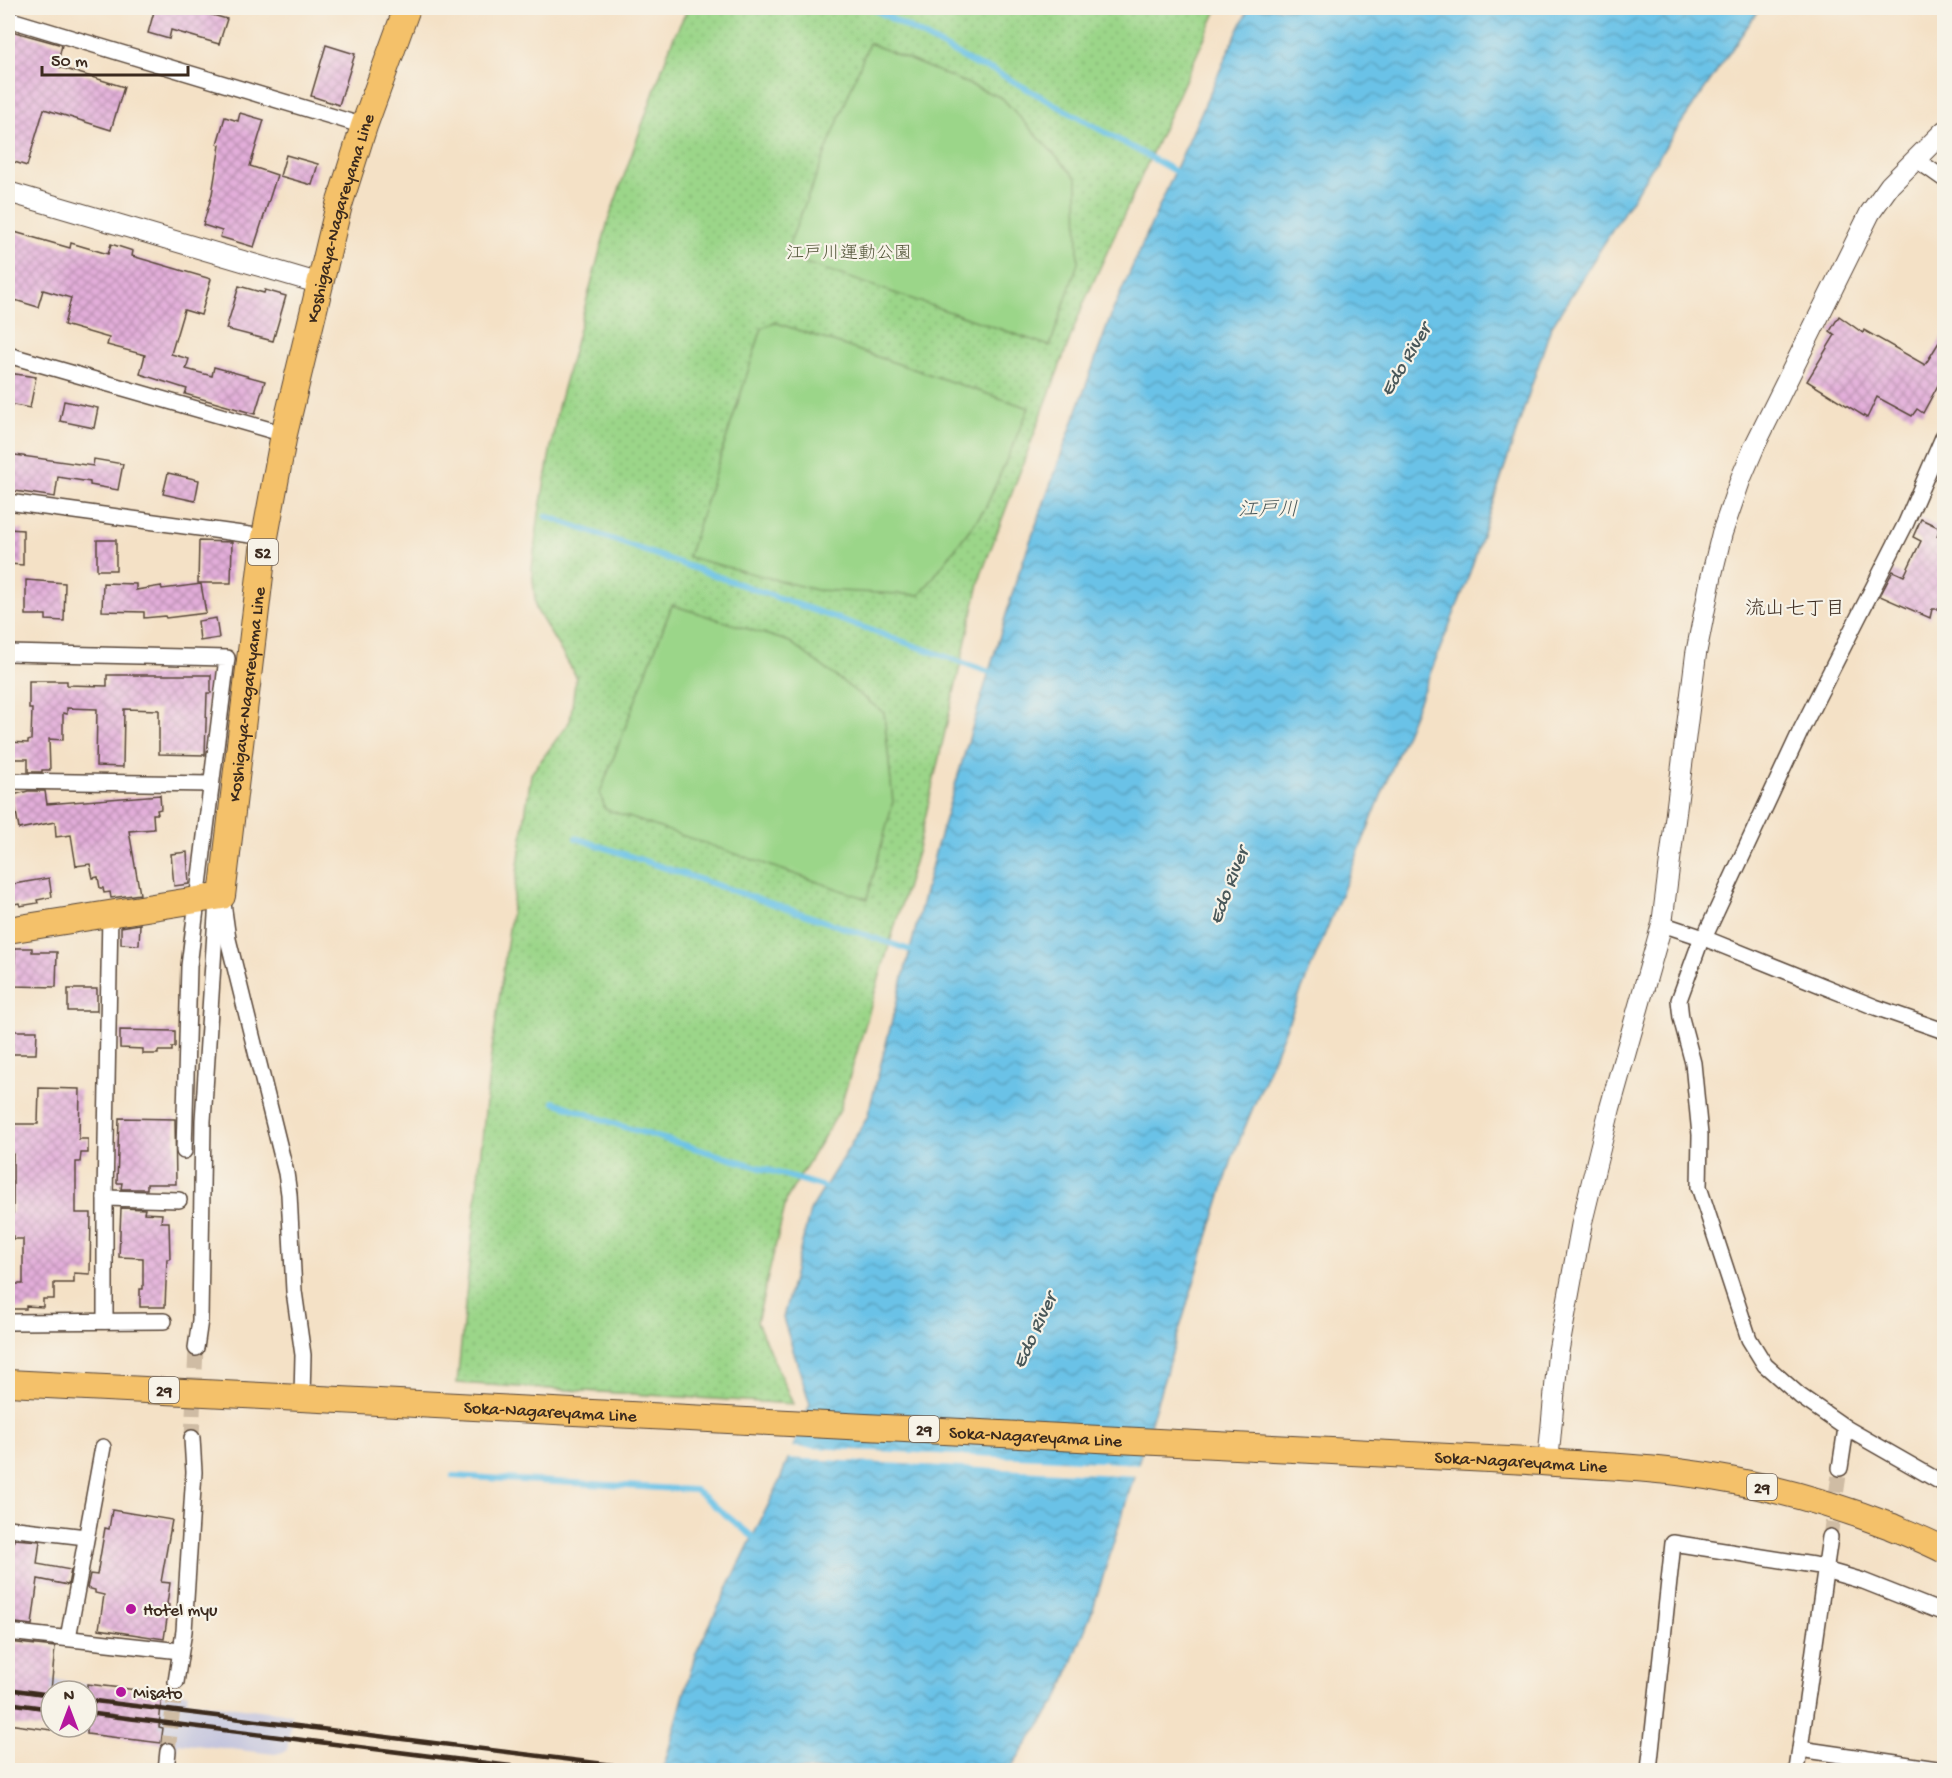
<svg xmlns="http://www.w3.org/2000/svg" width="1952" height="1778" viewBox="0 0 1952 1778" font-family="'Gochi Hand','Klee One',sans-serif">
  <defs>
    <pattern id="park-dots" width="8" height="8" patternUnits="userSpaceOnUse" patternTransform="scale(1.5)"><rect width="8" height="8" fill="#9bd689"/><path d="M2 2h.1M6 6h.1" fill="none" stroke="#86b876" stroke-width="1.8" stroke-linecap="round"/></pattern>
    <pattern id="water-waves" width="16" height="10" patternUnits="userSpaceOnUse" patternTransform="scale(1.5)"><rect width="16" height="10" fill="#6ac2e7"/><path d="M0 5q4-4 8 0t8 0" fill="none" stroke="#589ebb"/></pattern>
    <pattern id="building-cross-hatch" width="8" height="8" patternUnits="userSpaceOnUse" patternTransform="scale(1.5)"><rect width="8" height="8" fill="#e3aeda"/><path d="M0 0l8 8M0 8l8-8" fill="none" stroke="#b98eb0"/></pattern>
  </defs>
  <rect width="100%" height="100%" fill="#f7f3e8"/>
  <filter id="ink" filterUnits="userSpaceOnUse"><feTurbulence type="fractalNoise" baseFrequency=".0167" numOctaves="2"/><feDisplacementMap in="SourceGraphic" scale="12" xChannelSelector="R" yChannelSelector="G"/><feConvolveMatrix kernelMatrix="1 2 1 2 8 2 1 2 1" color-interpolation-filters="sRGB"/></filter>
  <filter id="wash" filterUnits="userSpaceOnUse"><feTurbulence type="fractalNoise" baseFrequency=".008" numOctaves="4" result="noise"/><feDisplacementMap in="SourceGraphic" scale="24" xChannelSelector="R" yChannelSelector="G"/><feGaussianBlur stdDeviation="1.35" result="paint"/><feColorMatrix in="noise" values="0 0 0 0 0 0 0 0 0 0 0 0 0 0 0 0 0 1.4 0 .05"/><feComposite in="paint" operator="in"/></filter>
  <g filter="url(#wash)">
    <rect width="100%" height="100%" fill="#f4e1c6"/>
    <!-- railway -->
    <path fill="#c1c2dd" fill-rule="evenodd" d="M8,1674L165,1694L166,1690L188,1693L187,1701L292,1714L287,1751L275,1754L178,1743L177,1751L162,1749V1743L8,1724ZM51,1691H87V1727H51Z"/>
    <!-- park -->
    <polygon fill="url(#park-dots)" stroke="#6b8054" stroke-width="1.5" points="688,8 1218,8 1082,307 981,575 918,849 839,1112 787,1198 757,1322 793,1404 457,1383 490,1063 531,774 570,721 576,676 536,609 532,569 539,514 558,407 608,221 672,41"/>
    <!-- pitch -->
    <g fill="#9bd689" stroke="#6b8054" stroke-width="1.5">
      <polygon points="869,43 1002,98 1077,179 1078,263 1050,346 794,259 788,247"/>
      <polygon points="774,322 1029,408 985,509 920,595 816,590 688,557 762,328"/>
      <polygon points="672,605 790,642 884,713 893,802 867,899 605,809 600,793"/>
    </g>
    <!-- water -->
    <polygon fill="url(#water-waves)" stroke="#527682" stroke-width="1.5" points="1249,8 1760,8 1667,144 1551,327 1466,584 1350,873 1233,1156 1093,1609 1058,1699 1009,1770 663,1770 695,1655 777,1487 810,1404 783,1318 810,1211 867,1118 936,849 1017,578 1113,310 1233,41"/>
    <!-- pier -->
    <polygon fill="#f4e1c6" points="790,1447 1141,1464 1138,1476 785,1458"/>
    <g fill="none" stroke-linecap="round" stroke-linejoin="round">
      <!-- stream -->
      <g stroke="#6ac2e7" stroke-width="6">
        <polyline points="872,8 977,65 993,70 1180,174"/>
        <polyline points="546,516 995,674"/>
        <polyline points="576,838 916,952"/>
        <polyline points="554,1102 621,1126 831,1189"/>
        <polyline points="453,1476 695,1490 758,1541"/>
      </g>
    </g>
    <g id="blocks">
      <!-- building -->
      <g fill="url(#building-cross-hatch)">
        <polygon points="155,8 167,8 182,12 183,8 187,8 227,19 219,44 171,30 169,39 148,33"/>
        <polygon points="8,30 62,45 59,58 61,59 59,67 124,87 111,130 44,109 27,166 8,160"/>
        <polygon points="326,45 355,54 339,105 311,96"/>
        <polygon points="240,113 264,120 250,166 277,175 254,247 220,237 222,231 203,225 212,194 220,145 217,144 225,117 238,121"/>
        <polygon points="286,155 318,164 312,185 280,176"/>
        <polygon points="11,231 70,248 71,243 108,254 111,244 133,251 132,256 211,279 201,315 184,310 171,354 189,359 186,369 212,376 214,367 265,381 255,414 185,394 187,389 140,374 145,355 107,345 109,338 64,325 71,298 43,290 38,307 8,298 8,243"/>
        <polygon points="239,286 264,293 265,290 286,296 273,341 226,329"/>
        <polygon points="1839,316 1863,333 1864,330 1925,365 1944,334 1944,374 1923,413 1917,409 1912,416 1877,397 1867,418 1807,381 1835,335 1830,331"/>
        <polygon points="8,373 36,377 30,408 8,404"/>
        <polygon points="64,401 98,408 94,428 60,421"/>
        <polygon points="8,454 93,466 94,459 123,464 118,490 90,485 90,482 58,477 55,497 8,490"/>
        <polygon points="168,473 199,480 195,501 163,494"/>
        <polygon points="1921,519 1940,528 1937,536 1944,539 1944,609 1932,609 1930,618 1880,596 1893,571 1904,576 1921,541 1913,537"/>
        <polygon points="8,529 23,530 23,565 8,564"/>
        <rect x="97" y="540" width="19" height="30"/>
        <polygon points="199,541 232,542 231,583 198,583"/>
        <polygon points="26,580 65,583 64,621 46,620 46,615 26,615"/>
        <polygon points="103,583 136,584 136,590 161,586 162,589 201,584 206,613 166,618 165,616 144,618 144,612 102,611"/>
        <polygon points="216,618 219,638 200,641 198,621"/>
        <polygon points="107,675 211,675 211,693 207,693 205,755 159,754 159,710 124,709 123,767 96,766 97,709 67,708 67,714 63,713 63,740 49,739 50,770 42,770 42,772 28,772 28,759 8,759 8,742 28,743 28,741 31,740 32,709 29,709 29,681 67,681 67,685 107,686"/>
        <polygon points="28,791 45,791 47,804 160,795 161,809 157,810 158,814 153,814 154,829 129,831 140,894 111,898 110,892 104,893 103,888 100,888 98,877 93,878 90,864 76,866 71,835 56,837 55,822 19,829 13,795"/>
        <polygon points="187,852 189,884 174,886 171,854"/>
        <polygon points="49,878 52,897 37,900 38,903 20,906 19,903 8,905 8,885"/>
        <polygon points="140,924 139,945 121,944 121,927"/>
        <polygon points="15,948 32,948 32,952 57,952 56,987 14,986"/>
        <rect x="68" y="989" width="29" height="22"/>
        <polygon points="120,1030 175,1031 175,1047 172,1047 172,1051 158,1051 158,1054 143,1054 143,1049 120,1048"/>
        <polygon points="13,1031 37,1031 36,1054 12,1054"/>
        <polygon points="39,1088 80,1089 79,1139 88,1139 88,1153 81,1153 80,1162 76,1162 76,1213 91,1213 90,1274 74,1273 74,1283 54,1283 54,1299 43,1299 43,1307 26,1306 26,1309 8,1309 8,1284 23,1284 23,1239 13,1239 13,1236 8,1236 8,1212 13,1213 13,1154 8,1153 8,1124 38,1124"/>
        <polygon points="119,1118 175,1119 176,1184 147,1184 147,1189 121,1189 122,1183 117,1183"/>
        <polygon points="121,1208 145,1209 144,1213 162,1214 161,1222 169,1222 170,1259 167,1259 165,1307 140,1307 140,1289 143,1289 143,1258 119,1257"/>
        <polygon points="112,1510 172,1520 161,1582 170,1583 167,1604 169,1605 164,1639 99,1629 104,1595 95,1593 95,1590 87,1588 90,1574 97,1575 105,1528 109,1529"/>
        <polygon points="14,1539 40,1541 37,1564 71,1570 68,1585 38,1579 32,1625 8,1622 8,1593"/>
        <polygon points="8,1642 55,1647 51,1691 51,1730 8,1724"/>
        <polygon points="87,1684 162,1693 159,1727 163,1728 161,1743 87,1734"/>
      </g>
    </g>
  </g>
  <g filter="url(#ink)">
    <use href="#blocks" fill-opacity="0" stroke="#574537" stroke-width="1.5"/>
    <g fill="none" stroke-linecap="round" stroke-linejoin="round">
      <!-- minor-tunnel -->
      <g stroke="#cfbca4" stroke-width="15" stroke-dasharray="15 8" stroke-linecap="butt">
        <polyline points="192,1438 196,1348"/>
        <polyline points="1830,1537 1840,1468"/>
        <polyline points="168,1751 176,1682"/>
      </g>
      <defs>
        <g id="minor">
          <polyline points="8,19 364,126"/>
          <polyline points="1917,160 1944,179"/>
          <polyline points="8,355 284,434"/>
          <polyline points="8,502 265,537"/>
          <polyline points="8,653 227,658 189,966 184,1151"/>
          <polyline points="8,781 211,784"/>
          <polyline points="222,896 228,939 286,1173 289,1194 294,1291 303,1355 302,1397"/>
          <polyline points="1662,924 1704,938 1875,1007 1944,1031"/>
          <polyline points="1702,937 1679,1000 1681,1018 1693,1063 1700,1135 1699,1187 1749,1339 1765,1365 1800,1396 1846,1428 1944,1484"/>
          <polyline points="1704,938 1801,730 1906,523 1944,435"/>
          <polyline points="105,1198 179,1200"/>
          <polyline points="105,1321 105,1198 110,913"/>
          <polyline points="8,1322 164,1321"/>
          <polyline points="196,1348 200,1320 203,1121 217,900"/>
          <polyline points="1840,1468 1846,1428"/>
          <polyline points="8,1528 86,1537"/>
          <polyline points="1825,1570 1863,1581 1944,1613"/>
          <polyline points="8,1632 180,1651"/>
          <polyline points="68,1638 103,1447"/>
          <polyline points="176,1682 184,1631 194,1472 192,1438"/>
          <polyline points="1800,1749 1944,1770"/>
          <polyline points="166,1770 168,1751"/>
          <polyline points="1649,1770 1673,1543 1826,1567"/>
          <polyline points="1797,1770 1830,1537"/>
        </g>
        <g id="tertiary">
          <polyline points="8,192 321,284"/>
          <polyline points="1548,1463 1558,1354 1582,1222 1610,1108 1662,924 1696,654 1711,578 1722,533 1741,478 1756,443 1870,213 1890,185 1944,131"/>
        </g>
        <g id="primary">
          <path id="s1" d="M8,930L222,896L264,542L284,434L339,205L364,126L407,8"/>
          <path id="s2" d="M8,1383L1528,1461C1578,1465 1628,1466 1678,1472C1751,1481 1823,1500 1890,1526C1909,1534 1927,1541 1944,1550"/>
        </g>
      </defs>
      <!-- minor casing -->
      <use href="#minor" stroke="#574537" stroke-width="18"/>
      <!-- tertiary casing -->
      <use href="#tertiary" stroke="#574537" stroke-width="22"/>
      <!-- primary casing -->
      <use href="#primary" stroke="#574537" stroke-width="28"/>
      <!-- minor -->
      <use href="#minor" stroke="#fff" stroke-width="15"/>
      <!-- tertiary -->
      <use href="#tertiary" stroke="#fff" stroke-width="20"/>
      <!-- primary -->
      <use href="#primary" stroke="#f4c16a" stroke-width="26"/>
      <!-- rail -->
      <g stroke="#3b2a1e" stroke-width="4.5">
        <polyline points="8,1689 51,1695"/>
        <polyline points="87,1700 653,1770"/>
        <polyline points="8,1703 51,1709"/>
        <polyline points="87,1713 542,1770"/>
      </g>
    </g>
  </g>
  <!-- markers -->
  <g fill="#b5179e" stroke="#f7f3e8" stroke-width="2">
    <circle cx="131" cy="1609" r="6"/>
    <circle cx="121" cy="1692" r="6"/>
  </g>
  <g text-anchor="middle" stroke-width="4.5" stroke-linejoin="round" paint-order="stroke">
    <!-- shield labels -->
    <g fill="#f7f3e8" stroke="#73665b" stroke-width="1.5">
      <rect x="248" y="539" width="30" height="26" rx="4.5"/>
      <rect x="149" y="1377" width="30" height="26" rx="4.5"/>
      <rect x="909" y="1416" width="30" height="26" rx="4.5"/>
      <rect x="1747" y="1474" width="30" height="26" rx="4.5"/>
    </g>
    <g font-size="16" font-weight="bold" fill="#3b2a1e">
      <text x="263" y="558">52</text>
      <text x="164" y="1396">29</text>
      <text x="924" y="1435">29</text>
      <text x="1762" y="1493">29</text>
    </g>
    <!-- street labels -->
    <g font-size="18" fill="#3b2a1e" stroke="#f7f3e8">
      <text dy="6" stroke="none"><textPath href="#s1" startOffset="906">Koshigaya-Nagareyama Line</textPath></text>
      <text dy="6" stroke="none"><textPath href="#s1" startOffset="420">Koshigaya-Nagareyama Line</textPath></text>
      <text dy="6" stroke="none"><textPath href="#s2" startOffset="543">Soka-Nagareyama Line</textPath></text>
      <text dy="6" stroke="none"><textPath href="#s2" startOffset="1029">Soka-Nagareyama Line</textPath></text>
      <text dy="6" stroke="none"><textPath href="#s2" startOffset="1515">Soka-Nagareyama Line</textPath></text>
    </g>
    <!-- park labels -->
    <g font-size="18" fill="#535539" stroke="#f7f3e8">
      <text x="849" y="258">江戸川運動公園</text>
    </g>
    <!-- poi labels -->
    <g font-size="18" fill="#3b2a1e" stroke="#f7f3e8" text-anchor="start">
      <text x="143" y="1615">Hotel myu</text>
      <text x="133" y="1698">Misato</text>
    </g>
    <!-- water labels -->
    <g font-size="20" font-style="italic" fill="#49585a" stroke="#f7f3e8">
      <text transform="translate(1404 359) rotate(-59)" y="7">Edo River</text>
      <text x="1268" y="515">江戸川</text>
      <text transform="translate(1227 885) rotate(-69)" y="7">Edo River</text>
      <text transform="translate(1033 1330) rotate(-65)" y="7">Edo River</text>
    </g>
    <!-- neighbourhood labels -->
    <g font-size="20" fill="#3b2a1e" stroke="#f7f3e8">
      <text x="1795" y="614">流山七丁目</text>
    </g>
  </g>
  <!-- margin -->
  <rect width="1952" height="1778" fill="none" stroke="#f7f3e8" stroke-width="30"/>
  <!-- north arrow -->
  <g transform="translate(69 1709)"><circle r="28" fill="#f7f3e8" stroke="#aca397" stroke-width="1.5"/>
  <path d="M0-4.5L10 22L0 15L-10 22Z" fill="#b5179e"/>
  <text y="-9" font-size="16" font-weight="bold" text-anchor="middle" fill="#3b2a1e">N</text>
  </g>
  <!-- scale -->
  <path d="M42 66v9h146v-9" fill="none" stroke="#3b2a1e" stroke-width="3"/>
  <text x="51" y="66" font-size="18" fill="#3b2a1e" stroke="#f7f3e8" stroke-width="4.5" paint-order="stroke">50 m</text>
</svg>
